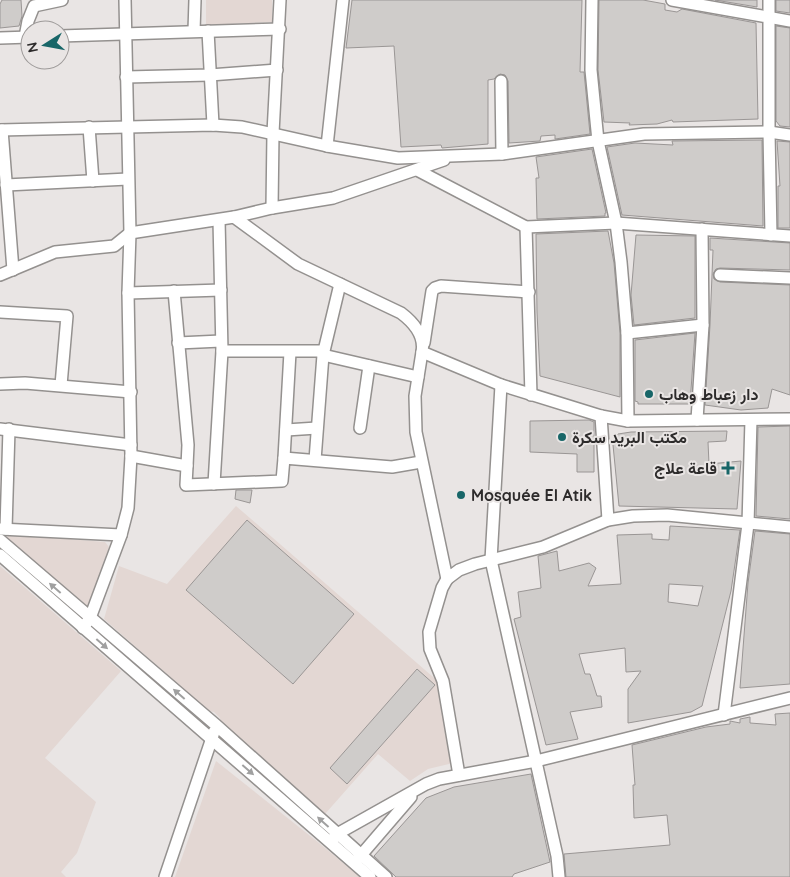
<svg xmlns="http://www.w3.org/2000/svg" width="790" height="877" viewBox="0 0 790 877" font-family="Quicksand,Vazirmatn,sans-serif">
  <rect width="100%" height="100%" fill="#e9e5e4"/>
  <!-- built -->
  <g fill="#e3d7d3">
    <polygon points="206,0 272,0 272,22 206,25"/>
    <polygon points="236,506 440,683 437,687 442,692 453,763 428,769 410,781 378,754 325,814 221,722 220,718 214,712 209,711 104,619 119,566 167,584"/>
    <polygon points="8,534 105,542 109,547 89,607 7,540"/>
    <polygon points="0,566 121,671 45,758 96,802 77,853 61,872 66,877 0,877"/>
    <polygon points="216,761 319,843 360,877 175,877"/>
  </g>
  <!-- building -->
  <g fill="#cfccca" stroke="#9a9695" fill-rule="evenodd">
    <polygon points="2,0 21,0 22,16 19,26 0,28 0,4"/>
    <polygon points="352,0 582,0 580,72 584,72 590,134 555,139 555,135 541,136 540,141 509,143 508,81 505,75 500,74 494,79 488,80 488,144 442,148 441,145 401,147 394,46 346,48"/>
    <polygon points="599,0 643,0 665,4 665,10 677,12 682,9 756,23 758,119 673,122 672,120 657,124 629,125 630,123 604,122 598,70"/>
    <polygon points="715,0 757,0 757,7"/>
    <polygon points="776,0 790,0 790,13 776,11"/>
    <polygon points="776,26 790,28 790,127 780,126 776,121"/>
    <polygon points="762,140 763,226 622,215 607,147 635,143 673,145 672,141"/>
    <polygon points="777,141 790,142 790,228 778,228 778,186 780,186"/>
    <polygon points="592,149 606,213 605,213 605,216 537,219 536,178 539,178 536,157"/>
    <polygon points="608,231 614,263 620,333 620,397 540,376 537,312 536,234"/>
    <polygon points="636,235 695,236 695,318 634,325 631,295"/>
    <polygon points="710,238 790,243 790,270 720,268 716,269 713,274 714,279 720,282 790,285 790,395 772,389 768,408 741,410 705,405 710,325 713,250 710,250"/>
    <polygon points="695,333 690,404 638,404 638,402 635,401 635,340"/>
    <polygon points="589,420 594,422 594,472 577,472 577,454 530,452 530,421"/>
    <polygon points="790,426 790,519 756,516 758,427"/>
    <polygon points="727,431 726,441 708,442 709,464 741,461 737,509 619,506 613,445 614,438 618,434 631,432"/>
    <polygon points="236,490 252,490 250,503 235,499"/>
    <polygon points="247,520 354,614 293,684 186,590"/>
    <path d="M670,526L740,530L731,591L702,706L691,712L628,723V689L641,671L626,672L625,648L579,654L585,674H590L597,696H601L602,707L570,712L578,739L546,745L514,619L521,617L518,592L541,588L538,556L557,551L559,571L589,563L596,568L588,586L621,584L617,535L652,534V539L669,540ZM669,584L703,586L698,606L668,602Z"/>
    <polygon points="755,531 790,534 790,684 740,688 748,583"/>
    <polygon points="417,669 435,685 347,784 330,768"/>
    <polygon points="790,713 790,877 566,877 564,854 670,845 667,815 634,818 633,785 635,785 632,745 706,727 730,724 730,721 740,723 740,719 750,717 750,723 776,725 775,714"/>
    <polygon points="531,774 550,862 514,874 512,877 396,877 374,856 426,798 454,787"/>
  </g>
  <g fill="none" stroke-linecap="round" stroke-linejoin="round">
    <defs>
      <g id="minor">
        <polyline points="592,0 591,70 598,141 616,223 621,262 627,333 628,421"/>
        <polyline points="672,0 790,21"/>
        <polyline points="769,0 769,132 771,235"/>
        <polyline points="194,31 195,0"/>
        <polyline points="208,31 213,125"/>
        <polyline points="60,36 280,29"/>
        <polyline points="25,37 28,21 34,6 62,0"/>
        <polyline points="0,38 30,37"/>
        <polyline points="126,77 210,75 277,70"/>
        <polyline points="501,81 502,154"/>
        <polyline points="89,127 93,181"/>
        <polyline points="0,130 213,125 242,127 327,146 398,158 502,154 644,134 769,132 790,135"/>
        <polyline points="2,130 13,270"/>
        <polyline points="327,146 343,0"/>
        <polyline points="417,170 526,227 616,223 790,236"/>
        <polyline points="6,185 128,179"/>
        <polyline points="272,208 273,133 280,0"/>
        <polyline points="234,217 272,208 333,198 444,160"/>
        <polyline points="526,227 531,395"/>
        <path d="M0,275L55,252L114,246L130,233L234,217L298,264L401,313C413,322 425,336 422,352L501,385L601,416L628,421L790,419"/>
        <polyline points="720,275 790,278"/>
        <polyline points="174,291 188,445 187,466"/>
        <polyline points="128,293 221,290"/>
        <polyline points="0,312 67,316 61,385"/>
        <polyline points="627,333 703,325"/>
        <polyline points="178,343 221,341"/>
        <polyline points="424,343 432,291 435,288 441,286 529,292"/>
        <polyline points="222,351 323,351"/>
        <polyline points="422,352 415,396 416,432 447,579 459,570 475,564 543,547 608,520 633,516 667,515 790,527"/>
        <polyline points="323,355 418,377"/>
        <polyline points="0,384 25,383 131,392"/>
        <polyline points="501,385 491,560 557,856 559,877"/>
        <polyline points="601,416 608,520"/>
        <polyline points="697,420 703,325 702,229"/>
        <polyline points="360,428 369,366"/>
        <polyline points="0,429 131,445"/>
        <polyline points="286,430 317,428"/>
        <polyline points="131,456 187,466 186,485 282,481 284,458 392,467 421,462"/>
        <polyline points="284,458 290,352"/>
        <polyline points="315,460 323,355 340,284"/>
        <polyline points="214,484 222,351 219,220"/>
        <polyline points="0,529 121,535"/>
        <polyline points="6,529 9,429"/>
        <polyline points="0,540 216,725 386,877"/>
        <polyline points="0,555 370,877"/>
        <polyline points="447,579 442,588 429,632 430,649 443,681 459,775"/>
        <polyline points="83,628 90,618 121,535 128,508 131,456 128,293 130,233 125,0"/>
        <polyline points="724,715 748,524 751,420"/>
        <polyline points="333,839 337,834 426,784 439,779 536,761 790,698"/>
        <polyline points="356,861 411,797"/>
        <polyline points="165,877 214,732"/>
      </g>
    </defs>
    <!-- minor casing -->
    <use href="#minor" stroke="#94918f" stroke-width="14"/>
    <!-- minor -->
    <use href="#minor" stroke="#fff" stroke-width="11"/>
  </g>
  <!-- one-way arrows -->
  <defs><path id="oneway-solid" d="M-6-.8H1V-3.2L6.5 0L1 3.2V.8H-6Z" transform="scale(1.25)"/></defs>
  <g fill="#a0a0a0">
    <use href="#oneway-solid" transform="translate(55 588) rotate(-139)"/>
    <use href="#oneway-solid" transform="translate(102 644) rotate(41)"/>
    <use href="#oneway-solid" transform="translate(179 694) rotate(-139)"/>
    <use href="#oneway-solid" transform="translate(248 770) rotate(41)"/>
    <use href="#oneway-solid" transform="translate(323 822) rotate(-138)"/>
  </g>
  <!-- markers -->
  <g fill="#186668" stroke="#e9e5e4" stroke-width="2">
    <circle cx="649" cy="394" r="5"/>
    <circle cx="562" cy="437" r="5"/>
    <path d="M725.5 460.5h5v5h5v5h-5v5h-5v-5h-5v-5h5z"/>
    <circle cx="461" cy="495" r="5"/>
  </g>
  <g text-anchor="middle" stroke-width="4" stroke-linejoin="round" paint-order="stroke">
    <!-- poi labels -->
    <g font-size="16" font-weight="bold" fill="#2d2b2b" stroke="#e9e5e4" text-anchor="start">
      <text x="659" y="400">دار زعباط وهاب</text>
      <text x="572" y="443">مكتب البريد سكرة</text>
      <text x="717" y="474" text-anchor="end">قاعة علاج</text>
      <text x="471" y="501">Mosquée El Atik</text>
    </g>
  </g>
  <!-- north arrow -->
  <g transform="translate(45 45) rotate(259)"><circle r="24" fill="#e9e5e4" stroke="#9e9b9a"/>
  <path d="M0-4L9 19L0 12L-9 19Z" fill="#186668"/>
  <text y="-8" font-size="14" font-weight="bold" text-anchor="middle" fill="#2d2b2b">N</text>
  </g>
</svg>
